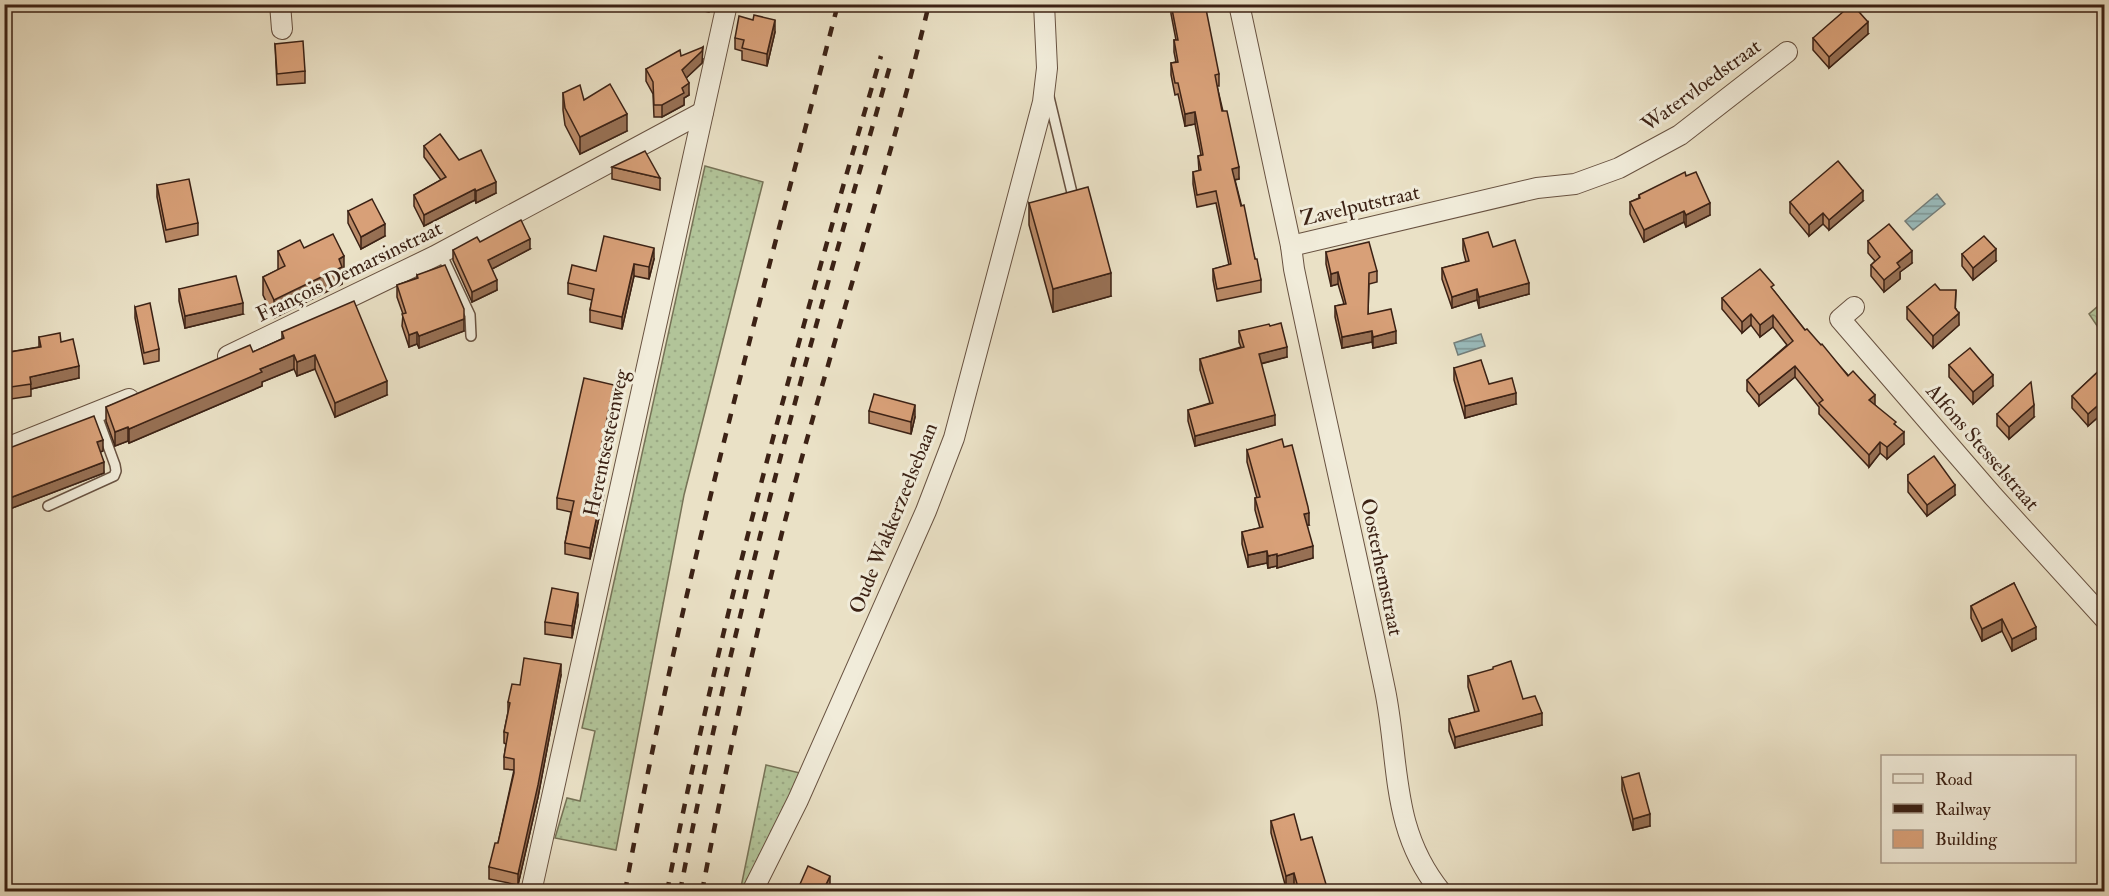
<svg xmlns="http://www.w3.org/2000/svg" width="2109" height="896" viewBox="0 0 2109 896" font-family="'IM FELL Double Pica',serif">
  <defs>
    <pattern id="grass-dots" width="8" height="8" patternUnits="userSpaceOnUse" patternTransform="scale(1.5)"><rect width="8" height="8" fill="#b2c499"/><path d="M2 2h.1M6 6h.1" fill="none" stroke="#9aa883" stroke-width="1.8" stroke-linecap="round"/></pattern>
    <pattern id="forest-crowns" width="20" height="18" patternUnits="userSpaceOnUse" patternTransform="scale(1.5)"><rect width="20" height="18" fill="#b2c499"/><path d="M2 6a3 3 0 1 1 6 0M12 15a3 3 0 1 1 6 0" fill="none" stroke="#9aa883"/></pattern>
    <pattern id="water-rules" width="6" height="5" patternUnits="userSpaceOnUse" patternTransform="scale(1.5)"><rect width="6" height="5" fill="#9abcbd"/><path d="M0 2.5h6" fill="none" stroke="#7f9898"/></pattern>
  </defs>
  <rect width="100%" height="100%" fill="#eae1c6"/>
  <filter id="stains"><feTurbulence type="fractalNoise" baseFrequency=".00333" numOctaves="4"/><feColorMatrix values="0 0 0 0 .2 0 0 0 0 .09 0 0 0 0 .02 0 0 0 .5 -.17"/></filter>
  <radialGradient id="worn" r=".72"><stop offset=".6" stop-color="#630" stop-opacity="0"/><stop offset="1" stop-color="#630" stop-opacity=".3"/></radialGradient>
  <!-- grass -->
  <g fill="url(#grass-dots)" stroke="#777357" stroke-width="1.5">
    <polygon points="705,166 763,182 684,495 616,850 555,838 567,798 580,801 595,731 582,728"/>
    <polygon points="766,765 800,773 749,891 740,892"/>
  </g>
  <!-- forest -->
  <polygon fill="url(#forest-crowns)" stroke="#777357" stroke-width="1.5" points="2104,301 2104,336 2089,314"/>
  <!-- water -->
  <g fill="url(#water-rules)" stroke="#747e7a" stroke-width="1.5">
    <polygon points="1937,194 1945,204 1913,230 1905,221"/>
    <polygon points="1481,334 1485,346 1458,355 1454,343"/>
  </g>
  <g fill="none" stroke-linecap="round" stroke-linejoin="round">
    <defs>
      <g id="lane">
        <polyline points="1049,97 1073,197"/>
        <polyline points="441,253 470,315 471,336"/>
        <polyline points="48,506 114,476 116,471 115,465 96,413"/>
      </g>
      <g id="street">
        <polyline points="280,4 282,29"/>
        <path d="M1239,4L1291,246L1294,269C1323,410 1356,550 1385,690C1400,764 1390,829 1441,892"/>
        <polyline points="1291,246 1537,188 1575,184 1619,168 1680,135 1787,52"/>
        <polyline points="1854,307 1840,319 1993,496 2104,618"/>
        <polyline points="228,356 435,256 703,112"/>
        <polyline points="4,449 129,399"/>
        <polyline points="531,892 727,4"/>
        <polyline points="752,892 798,800 926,511 954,438 1043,102 1047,68 1044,4"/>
      </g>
    </defs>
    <!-- lane casing -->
    <use href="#lane" stroke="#685241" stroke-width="12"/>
    <!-- street casing -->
    <use href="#street" stroke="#685241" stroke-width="22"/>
    <!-- lane -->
    <use href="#lane" stroke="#f1ecda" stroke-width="9"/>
    <!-- street -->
    <use href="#street" stroke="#f1ecda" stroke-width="20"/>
    <!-- rail -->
    <g stroke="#3c2215" stroke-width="4.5" stroke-dasharray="10 10" stroke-linecap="butt">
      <path d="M625,892C679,592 761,299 838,4"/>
      <path d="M667,892C722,609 800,332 881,56"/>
      <path d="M680,892C734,610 812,335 892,59"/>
      <path d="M702,892C728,754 759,618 795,483C838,323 890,165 929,4"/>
    </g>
  </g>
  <!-- wall -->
  <g fill="#ba8a67" stroke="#3c2215" stroke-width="1.5">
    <polygon points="231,4 255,4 255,5 231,7"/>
    <polygon points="686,4 711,4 709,12 686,7"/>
    <polygon points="1171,4 1219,74 1219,86 1217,86 1239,179 1235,180 1255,259 1261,280 1261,292 1217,301 1213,280 1213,269 1229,265 1216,203 1197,207 1193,184 1193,172 1199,171 1198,156 1201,155 1195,124 1185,126 1178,94 1175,95 1171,75 1171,63 1176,62 1174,52 1174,40 1176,40 1171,14"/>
    <polygon points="753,20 775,32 767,66 742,60 742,51 735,49 735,38"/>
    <polygon points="1868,34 1829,68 1813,50 1813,38"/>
    <polygon points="275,44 305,71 305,83 277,85"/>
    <polygon points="681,56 703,59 702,63 686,78 689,95 684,98 684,105 662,117 654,117 653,94 646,81 646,69"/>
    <polygon points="563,93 584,100 627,131 580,154 565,125 563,110"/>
    <polygon points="424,146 459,160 496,193 476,203 475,200 424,226 414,206 414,195 441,180 424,157"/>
    <polygon points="612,167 660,178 660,190 612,179"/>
    <polygon points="1686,176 1710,215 1686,227 1684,222 1644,242 1630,214 1630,202 1639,198 1639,195"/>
    <polygon points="157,185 198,223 198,235 166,242 157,197"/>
    <polygon points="1863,201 1829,230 1823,224 1809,236 1790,213 1790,202"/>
    <polygon points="1029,203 1111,296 1053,312 1029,225"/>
    <polygon points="348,211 385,236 361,249 348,223"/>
    <polygon points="1463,239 1493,247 1529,294 1479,308 1477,300 1452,308 1442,279 1442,268 1466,262 1463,250"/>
    <polygon points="1868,241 1912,263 1900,272 1900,279 1884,292 1871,276 1871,265 1875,261 1868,253"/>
    <polygon points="480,242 530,249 492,269 497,290 472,302 453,260 453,250"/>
    <polygon points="304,248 344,273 342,274 342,284 274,318 263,295 263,277 278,270 278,251"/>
    <polygon points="1326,252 1377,271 1377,282 1369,284 1368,314 1396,343 1373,348 1372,342 1342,348 1335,317 1335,306 1344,304 1338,284 1331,286 1326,264"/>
    <polygon points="1962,254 1996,261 1973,280 1962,266"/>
    <polygon points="654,259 649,279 634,276 622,329 590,322 590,310 592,300 568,294 568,283 596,271"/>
    <polygon points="417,275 464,331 419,348 417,344 409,347 402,326 403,314 397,297 397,285 417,278"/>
    <polygon points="179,289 243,314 185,328 179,301"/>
    <polygon points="1774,291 1805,330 1821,345 1875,405 1896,426 1904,444 1887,459 1880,453 1869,467 1819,414 1819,407 1795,377 1759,406 1747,391 1747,380 1787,345 1773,327 1760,337 1751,325 1742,333 1722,309 1722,298"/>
    <polygon points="135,307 159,349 159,361 144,364 135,318"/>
    <polygon points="1907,307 1956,309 1959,325 1933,348 1907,319"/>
    <polygon points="1270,326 1287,357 1261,364 1275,425 1195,446 1188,421 1188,410 1210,403 1200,370 1200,359 1241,347 1239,342 1239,331"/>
    <polygon points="282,332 387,395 335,417 315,369 297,376 294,369 262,382 262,386 129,443 128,441 115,446 106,421 106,407 253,352 282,339"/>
    <polygon points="39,337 61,342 79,378 31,389 31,396 4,400 4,353 39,347"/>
    <polygon points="1949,365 1993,386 1973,404 1949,377"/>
    <polygon points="2104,366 2104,412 2088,426 2072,408 2072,396"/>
    <polygon points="1454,368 1489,384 1516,404 1465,418 1454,380"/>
    <polygon points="614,396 597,478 605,490 590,559 565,554 565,543 571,512 557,509 557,498"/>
    <polygon points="869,411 915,417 911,434 869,423"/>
    <polygon points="1997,414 2034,417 2009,439 1997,426"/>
    <polygon points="4,450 103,451 100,452 104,473 7,510 4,503"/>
    <polygon points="1247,450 1309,525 1307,525 1313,558 1277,568 1277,566 1268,568 1267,563 1248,567 1242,544 1242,532 1260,528 1255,510 1255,498 1257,498 1247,462"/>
    <polygon points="1908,475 1955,495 1927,516 1908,492"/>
    <polygon points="2014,583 2036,639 2012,651 2002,631 1982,641 1971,618 1971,606"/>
    <polygon points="578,605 572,638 545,634 545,622"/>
    <polygon points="561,675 538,797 518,885 489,879 489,867 498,843 514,770 504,769 504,757 506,744 504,743 504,732 508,712 508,702 520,685"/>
    <polygon points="1468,676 1523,699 1542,725 1455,748 1449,731 1449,719 1475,712 1468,687"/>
    <polygon points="1622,778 1650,826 1633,830 1622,790"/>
    <polygon points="1271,821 1301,840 1328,891 1296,891 1294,885 1286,888 1271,833"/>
  </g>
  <!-- shaded-wall -->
  <g fill="#977054" stroke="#3c2215" stroke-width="1.5">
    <polygon points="775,20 775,32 767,66 767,54"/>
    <polygon points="1868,22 1868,34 1829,68 1829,57"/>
    <polygon points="703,47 702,63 682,82 682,70"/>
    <polygon points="689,83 689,95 684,98 684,105 662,117 662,105 682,88"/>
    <polygon points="1195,112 1195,124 1185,126 1185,114"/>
    <polygon points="627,114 627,131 580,154 580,137"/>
    <polygon points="1239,167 1239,179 1232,180 1232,169"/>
    <polygon points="496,182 496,193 476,203 476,191"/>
    <polygon points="475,189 475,200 424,226 424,215"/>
    <polygon points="1863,191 1863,201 1829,230 1829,220"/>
    <polygon points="1710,203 1710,215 1686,227 1686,215"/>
    <polygon points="1684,211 1684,222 1644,242 1644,230"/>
    <polygon points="1823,213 1823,224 1809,236 1809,225"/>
    <polygon points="385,224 385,236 361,249 361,237"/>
    <polygon points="530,239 530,249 488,271 488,260"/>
    <polygon points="654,248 654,259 649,279 649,267"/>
    <polygon points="1996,249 1996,261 1973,280 1973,268"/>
    <polygon points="1912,251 1912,263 1900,272 1900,279 1884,292 1884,280 1897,263"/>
    <polygon points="344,256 344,273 342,274 342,284 274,318 274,300"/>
    <polygon points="634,264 634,276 622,329 622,317"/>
    <polygon points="1338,272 1338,284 1331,286 1331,274"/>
    <polygon points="1111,273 1111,296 1053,312 1053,289"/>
    <polygon points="497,280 497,290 472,302 472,292"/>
    <polygon points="1529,283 1529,294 1479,308 1479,297"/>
    <polygon points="1477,289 1477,300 1452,308 1452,297"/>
    <polygon points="1956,290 1955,317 1959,313 1959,325 1933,348 1933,336"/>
    <polygon points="243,303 243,314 185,328 185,316"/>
    <polygon points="1751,314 1751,325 1742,333 1742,322"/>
    <polygon points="1773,315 1773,327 1760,337 1760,325"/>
    <polygon points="464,319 464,331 419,348 419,336"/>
    <polygon points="1372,331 1372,342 1342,348 1342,337"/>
    <polygon points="1396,331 1396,343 1373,348 1373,337"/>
    <polygon points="417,332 417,344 409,347 409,335"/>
    <polygon points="1287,347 1287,357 1259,364 1259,354"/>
    <polygon points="294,355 294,369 262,382 262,386 129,443 129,429 260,369"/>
    <polygon points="315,355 315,369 297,376 297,362"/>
    <polygon points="79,366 79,378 31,389 30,377"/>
    <polygon points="1795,366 1795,377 1759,406 1759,395"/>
    <polygon points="1993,375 1993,386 1973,404 1973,392"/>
    <polygon points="387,381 387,395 335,417 335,403"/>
    <polygon points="614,385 614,396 595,488 595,477"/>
    <polygon points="1516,393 1516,404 1465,418 1465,406"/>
    <polygon points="1875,395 1875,406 1869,400"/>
    <polygon points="2104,400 2104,412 2088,426 2088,414"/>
    <polygon points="915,405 915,417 911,434 911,422"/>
    <polygon points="2034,405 2034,417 2009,439 2009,427"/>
    <polygon points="1275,415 1275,425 1195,446 1195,436"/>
    <polygon points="128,427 128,441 115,446 115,432"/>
    <polygon points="1904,432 1904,444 1887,459 1887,447"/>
    <polygon points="103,440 103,451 97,453 97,442"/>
    <polygon points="1880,442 1880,453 1869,467 1869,455"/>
    <polygon points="104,462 104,473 7,510 7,499"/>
    <polygon points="605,479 605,490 590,559 590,548"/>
    <polygon points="1955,485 1955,495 1927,516 1927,505"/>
    <polygon points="1309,513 1309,525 1304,526 1304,514"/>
    <polygon points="1313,546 1313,558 1277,568 1277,556"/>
    <polygon points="1267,551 1267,563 1248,567 1248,555"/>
    <polygon points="1277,554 1277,566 1268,568 1268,556"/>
    <polygon points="578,593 578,605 572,638 572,626"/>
    <polygon points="4,603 7,603 7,620 4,621"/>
    <polygon points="2002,619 2002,631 1982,641 1982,629"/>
    <polygon points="2036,627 2036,639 2012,651 2012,639"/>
    <polygon points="561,664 561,675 538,797 518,885 518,874"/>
    <polygon points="1542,713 1542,725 1455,748 1455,737"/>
    <polygon points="1650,814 1650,826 1633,830 1633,819"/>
    <polygon points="1294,873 1294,885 1286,888 1286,876"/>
    <polygon points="830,876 830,888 829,891 823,891"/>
  </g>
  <!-- building -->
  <g fill="#d8a078" stroke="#3c2215" stroke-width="1.5">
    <polygon points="1171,4 1205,4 1219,74 1215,75 1222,111 1227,111 1239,167 1232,169 1241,206 1244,205 1255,259 1257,259 1261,280 1217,289 1213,269 1231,264 1216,191 1197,195 1193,172 1201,170 1198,156 1203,155 1195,112 1185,114 1178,83 1175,83 1171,63 1178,62 1174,40 1178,40"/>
    <polygon points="1852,4 1868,22 1829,57 1813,38"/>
    <polygon points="754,15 775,20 767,54 742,48 744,40 735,38 739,16 753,20"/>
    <polygon points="303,41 305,71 277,74 275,44"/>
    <polygon points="703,47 702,51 682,70 689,83 682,88 684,93 662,105 654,105 653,82 646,69 680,50 681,56"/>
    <polygon points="610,84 627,114 580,137 565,108 563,93 580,85 584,100"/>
    <polygon points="440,134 459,160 481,150 496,182 476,191 475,189 424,215 414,195 446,177 424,146"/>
    <polygon points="645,151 660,178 612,167"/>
    <polygon points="1838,161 1863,191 1829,220 1823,213 1809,225 1790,202"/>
    <polygon points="1685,172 1686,176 1696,172 1710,203 1686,215 1684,211 1644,230 1630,202 1640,198 1639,195"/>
    <polygon points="189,179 198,223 166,230 157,185"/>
    <polygon points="1088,187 1111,273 1053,289 1029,203"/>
    <polygon points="372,199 385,224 361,237 348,211"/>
    <polygon points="521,220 530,239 488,260 497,280 472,292 453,250 477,237 480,242"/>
    <polygon points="1889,224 1912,251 1897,263 1900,267 1884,280 1871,265 1880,257 1868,241"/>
    <polygon points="1488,232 1493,247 1515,240 1529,283 1479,297 1477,289 1452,297 1442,268 1469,261 1463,239"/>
    <polygon points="333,234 344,256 339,259 342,267 274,300 263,277 285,266 278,251 300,240 304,248"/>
    <polygon points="604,236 654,248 649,267 634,264 622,317 590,310 594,289 568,283 572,265 596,271"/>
    <polygon points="1984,236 1996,249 1973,268 1962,254"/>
    <polygon points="1369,242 1377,271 1369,273 1368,314 1391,309 1396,331 1373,337 1372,331 1342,337 1335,306 1346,304 1338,272 1331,274 1326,252"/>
    <polygon points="445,265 464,309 464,319 419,336 417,332 409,335 402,314 406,313 397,285 418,278 417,275"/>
    <polygon points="1760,269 1774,285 1771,287 1805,330 1807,329 1821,345 1822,344 1848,376 1853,371 1875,395 1869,400 1896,422 1894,424 1904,432 1887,447 1880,442 1869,455 1819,403 1823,400 1795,366 1759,395 1747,380 1793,341 1773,315 1760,325 1751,314 1742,322 1722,298"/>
    <polygon points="236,276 243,303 185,316 179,289"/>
    <polygon points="1935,284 1940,290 1956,290 1955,308 1959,313 1933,336 1907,307"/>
    <polygon points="354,301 387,381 335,403 315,355 297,362 294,355 260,369 262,372 129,429 128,427 115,432 106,407 250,345 253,352 284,338 282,332"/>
    <polygon points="150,303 159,349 144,353 135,307"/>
    <polygon points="1281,323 1287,347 1259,354 1275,415 1195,436 1188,410 1213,403 1200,359 1244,347 1239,331 1269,324 1270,326"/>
    <polygon points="60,333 61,342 73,339 79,366 30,377 31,384 4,388 4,353 41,347 39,337"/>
    <polygon points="1970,348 1993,375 1973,392 1949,365"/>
    <polygon points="1481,360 1489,384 1512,378 1516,393 1465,406 1454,368"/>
    <polygon points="2104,366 2104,400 2088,414 2072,396"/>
    <polygon points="584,378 614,385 595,477 605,479 590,548 565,543 574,501 557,498"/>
    <polygon points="2031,382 2034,405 2009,427 1997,414"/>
    <polygon points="874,394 915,405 911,422 869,411"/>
    <polygon points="94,416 103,440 97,442 104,462 7,499 4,492 4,450"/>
    <polygon points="1282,439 1284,447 1292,445 1308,507 1309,513 1304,514 1313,546 1277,556 1277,554 1268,556 1267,551 1248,555 1242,532 1263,527 1255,498 1260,497 1247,450"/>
    <polygon points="1934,456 1955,485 1927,505 1908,481 1908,475"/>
    <polygon points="2014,583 2036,627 2012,639 2002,619 1982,629 1971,606"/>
    <polygon points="552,588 578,593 572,626 545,622"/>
    <polygon points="524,658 561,664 538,785 518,874 489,867 495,843 498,843 514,773 514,759 504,757 508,733 504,732 510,703 508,702 512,684 520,685"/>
    <polygon points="1511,661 1523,699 1535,696 1542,713 1455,737 1449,719 1479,711 1468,676 1493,669 1493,667"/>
    <polygon points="1639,773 1650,814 1633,819 1622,778"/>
    <polygon points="1294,814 1301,840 1312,837 1328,891 1299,891 1294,873 1286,876 1271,821"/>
    <polygon points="808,866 830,876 823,891 797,891"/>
  </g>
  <g text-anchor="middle" stroke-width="6" stroke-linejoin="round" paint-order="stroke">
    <!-- street labels -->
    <g font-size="21" fill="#3c2215" stroke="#f1ecda">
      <text transform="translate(1701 85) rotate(-36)" y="7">Watervloedstraat</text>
      <text transform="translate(1360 205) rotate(-13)" y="7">Zavelputstraat</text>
      <text transform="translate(349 271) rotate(-26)" y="7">François Demarsinstraat</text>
      <text transform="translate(606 443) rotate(-78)" y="7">Herentsesteenweg</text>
      <text transform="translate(1983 447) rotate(49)" y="7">Alfons Stesselstraat</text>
      <text transform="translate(893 518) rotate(-68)" y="7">Oude Wakkerzeelsebaan</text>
      <text transform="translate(1382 567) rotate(78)" y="7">Oosterhemstraat</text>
    </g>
  </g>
  <!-- margin -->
  <rect width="2109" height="896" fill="none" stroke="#eae1c6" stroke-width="24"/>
  <rect x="6" y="6" width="2097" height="884" fill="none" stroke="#3c2215" stroke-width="3"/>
  <rect x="12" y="12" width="2085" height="872" fill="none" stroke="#3c2215" stroke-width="1.5"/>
  <!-- legend -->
  <rect x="1881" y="755" width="195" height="108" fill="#f1ecda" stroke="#a99b8b" stroke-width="1.5"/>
  <rect x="1893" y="774" width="30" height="9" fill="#f1ecda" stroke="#a99b8b" stroke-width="1.5"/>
  <text x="1935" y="785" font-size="18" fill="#3c2215">Road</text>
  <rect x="1893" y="804" width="30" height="9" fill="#3c2215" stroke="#a99b8b" stroke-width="1.5"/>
  <text x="1935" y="815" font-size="18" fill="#3c2215">Railway</text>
  <rect x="1893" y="830" width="30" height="18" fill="#d8a078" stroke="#a99b8b" stroke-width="1.5"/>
  <text x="1935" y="845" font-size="18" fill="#3c2215">Building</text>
  <rect width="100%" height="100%" filter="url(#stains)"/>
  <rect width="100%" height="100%" fill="url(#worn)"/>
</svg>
